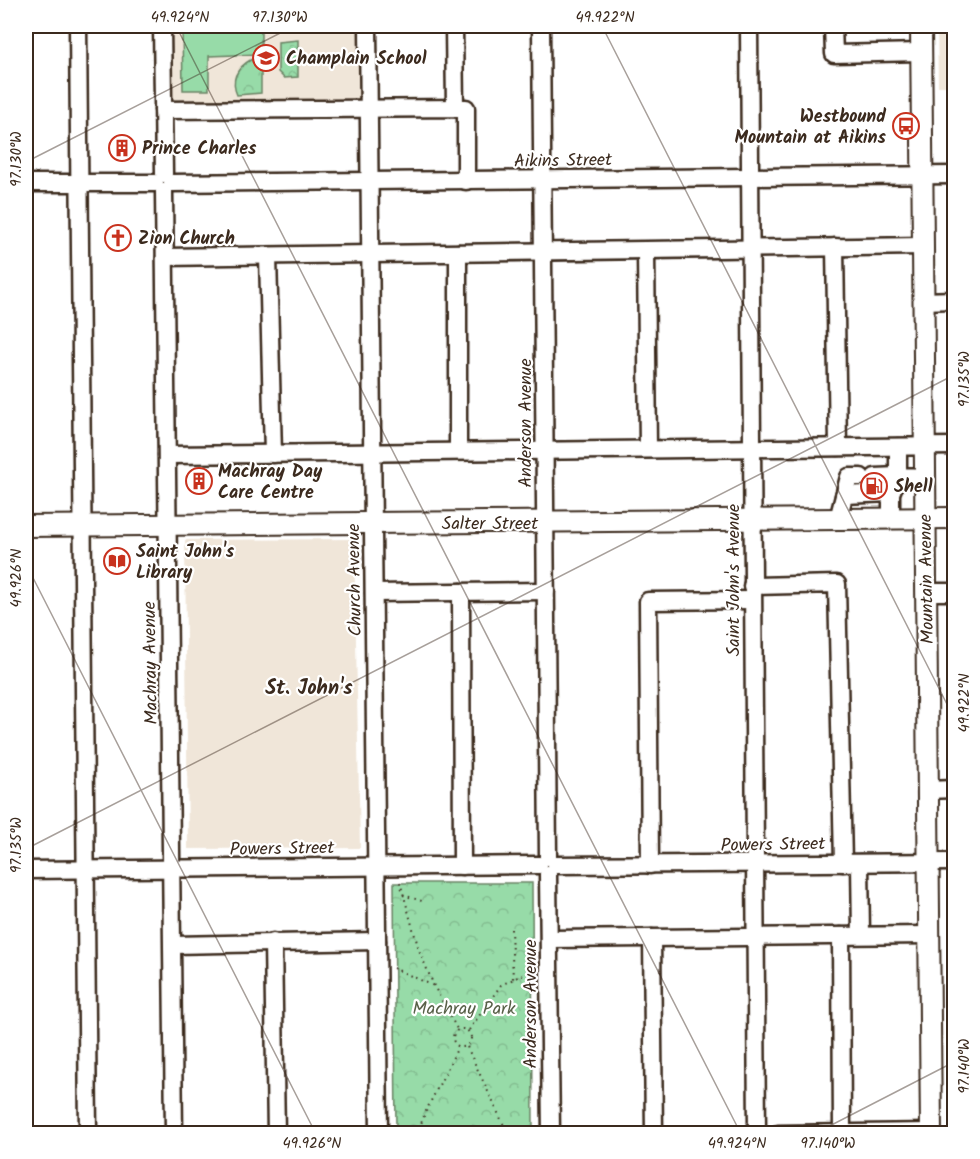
<svg xmlns="http://www.w3.org/2000/svg" width="980" height="1159" viewBox="0 0 980 1159" font-family="Kalam,sans-serif">
  <defs>
    <pattern id="park-crowns" width="20" height="18" patternUnits="userSpaceOnUse" patternTransform="scale(1.5)"><rect width="20" height="18" fill="#97dba8"/><path d="M2 6a3 3 0 1 1 6 0M12 15a3 3 0 1 1 6 0" fill="none" stroke="#83bc90"/></pattern>
  </defs>
  <rect width="100%" height="100%" fill="#fff"/>
  <filter id="ink" filterUnits="userSpaceOnUse"><feTurbulence type="fractalNoise" baseFrequency=".0167" numOctaves="2"/><feDisplacementMap in="SourceGraphic" scale="12" xChannelSelector="R" yChannelSelector="G"/><feConvolveMatrix kernelMatrix="1 2 1 2 8 2 1 2 1" color-interpolation-filters="sRGB"/></filter>
  <g filter="url(#ink)">
    <!-- built -->
    <g fill="#f0e6d9">
      <polygon points="169,26 362,26 361,100 358,103 172,102"/>
      <polygon points="937,26 954,26 954,86 938,86"/>
      <polygon points="354,539 360,848 188,849 185,540"/>
    </g>
    <!-- park -->
    <g fill="url(#park-crowns)" stroke="#698263" stroke-width="1.5">
      <polygon points="298,40 298,77 284,78 278,72 278,42"/>
      <path d="M252,59L258,60L261,64V93L237,95C230,79 238,67 252,59Z"/>
      <polygon points="394,883 532,883 533,1133 396,1133"/>
    </g>
    <!-- pitch -->
    <polygon fill="#97dba8" stroke="#698263" stroke-width="1.5" points="182,26 261,26 261,54 209,56 209,90 183,90"/>
    <g fill="none" stroke-linecap="round" stroke-linejoin="round">
      <defs>
        <g id="minor">
          <polyline points="78,26 88,1134"/>
          <polyline points="162,26 164,174"/>
          <polyline points="368,26 379,1134"/>
          <polyline points="454,26 455,108"/>
          <polyline points="541,26 548,857"/>
          <polyline points="749,26 757,1134"/>
          <polyline points="833,26 834,54 921,52"/>
          <polyline points="163,110 466,108 466,181"/>
          <polyline points="26,183 155,183"/>
          <polyline points="172,183 954,175"/>
          <polyline points="164,191 174,1134"/>
          <polyline points="835,247 838,447"/>
          <polyline points="646,251 648,449"/>
          <polyline points="458,253 458,451"/>
          <polyline points="268,256 273,454"/>
          <polyline points="165,257 923,246"/>
          <polyline points="923,301 954,300"/>
          <polyline points="898,447 898,476 925,477"/>
          <polyline points="167,455 954,446"/>
          <polyline points="875,477 898,476 891,493 891,518"/>
          <polyline points="844,495 891,493"/>
          <polyline points="838,519 849,477 861,477"/>
          <polyline points="752,586 837,584 843,863"/>
          <polyline points="461,592 462,866"/>
          <polyline points="926,592 954,592"/>
          <polyline points="374,593 546,591"/>
          <polyline points="928,790 954,789"/>
          <polyline points="860,863 861,935"/>
          <polyline points="556,865 954,862"/>
          <polyline points="650,865 648,601 752,600"/>
          <polyline points="26,870 539,865"/>
          <polyline points="548,874 551,1134"/>
          <polyline points="841,936 842,1133"/>
          <polyline points="652,938 654,1134"/>
          <polyline points="550,939 929,935"/>
          <polyline points="273,942 276,1134"/>
          <polyline points="173,945 377,941"/>
          <polyline points="778,1134 931,1132"/>
        </g>
        <g id="major">
          <polyline points="921,26 931,1134"/>
          <polyline points="26,526 954,518"/>
        </g>
      </defs>
      <!-- minor casing -->
      <use href="#minor" stroke="#3b2a1e" stroke-width="21"/>
      <!-- major casing -->
      <use href="#major" stroke="#3b2a1e" stroke-width="24"/>
      <!-- path -->
      <g stroke="#3b2a1e" stroke-width="2" stroke-dasharray="1.5 4.5" stroke-linecap="butt">
        <polyline points="400,882 419,950 434,986 457,1029"/>
        <polyline points="403,895 425,902"/>
        <polyline points="511,929 513,980"/>
        <polyline points="393,968 434,986"/>
        <circle cx="462" cy="1038" r="9"/>
        <polyline points="469,1030 501,985 535,969"/>
        <polyline points="467,1047 508,1134"/>
        <polyline points="417,1134 426,1111 458,1047"/>
      </g>
      <!-- minor -->
      <use href="#minor" stroke="#fff" stroke-width="16"/>
      <!-- major -->
      <use href="#major" stroke="#fff" stroke-width="20"/>
    </g>
  </g>
  <!-- ticks -->
  <path fill="none" stroke="#3b2a1e" stroke-width="1.5" stroke-opacity="0.45" d="M176,26L741,1134M602,26L954,718M26,162L294,26M26,564L316,1134M26,849L954,375M814,1134L954,1062"/>
  <!-- icons -->
  <defs>
    <symbol id="school-ring" viewBox="-11 -11 22 22"><circle r="9.5" fill="#fff" stroke="#c8321e" stroke-width="1.5"/><path d="M0-5L7-2L0 1L-7-2ZM-4 1L0 2.5L4 1V4Q0 6-4 4Z" fill="#c8321e"/></symbol>
    <symbol id="bus-ring" viewBox="-11 -11 22 22"><circle r="9.5" fill="#fff" stroke="#c8321e" stroke-width="1.5"/><path d="M-5-6H5V4H4V6H2V4H-2V6H-4V4H-5ZM-3.5-4V0h7V-4ZM-3.5 1.2v1.5H-2V1.2ZM2 1.2v1.5H3.5V1.2Z" fill="#c8321e"/></symbol>
    <symbol id="building-ring" viewBox="-11 -11 22 22"><circle r="9.5" fill="#fff" stroke="#c8321e" stroke-width="1.5"/><path d="M-4-6H4V6H1V3H-1V6H-4ZM-2.5-4.3h1.7v1.8h-1.7ZM.8-4.3h1.7v1.8H.8ZM-2.5-1h1.7V.8h-1.7ZM.8-1h1.7V.8H.8Z" fill="#c8321e"/></symbol>
    <symbol id="church-ring" viewBox="-11 -11 22 22"><circle r="9.5" fill="#fff" stroke="#c8321e" stroke-width="1.5"/><path d="M-1.2-6h2.4v3.5h3.3v2.4h-3.3V6h-2.4V-.1h-3.3v-2.4h3.3Z" fill="#c8321e"/></symbol>
    <symbol id="fuel-ring" viewBox="-11 -11 22 22"><circle r="9.5" fill="#fff" stroke="#c8321e" stroke-width="1.5"/><path d="M-5.5-6h7V0h2V4h1.3V-2.5L3-4.5l.8-.8L6-3V5H2.5V1h-1V6h-7ZM-4.2-4.7v3.2H.2V-4.7Z" fill="#c8321e"/></symbol>
    <symbol id="library-ring" viewBox="-11 -11 22 22"><circle r="9.5" fill="#fff" stroke="#c8321e" stroke-width="1.5"/><path d="M-6-4Q-3-5.5-.7-3.5V5Q-3 3-6 4ZM6-4Q3-5.5 .7-3.5V5Q3 3 6 4Z" fill="#c8321e"/></symbol>
  </defs>
  <g fill-rule="evenodd">
    <use href="#school-ring" x="251" y="43" width="30" height="30"/>
    <use href="#bus-ring" x="891" y="111" width="30" height="30"/>
    <use href="#building-ring" x="107" y="133" width="30" height="30"/>
    <use href="#church-ring" x="103" y="223" width="30" height="30"/>
    <use href="#building-ring" x="184" y="466" width="30" height="30"/>
    <use href="#fuel-ring" x="859" y="471" width="30" height="30"/>
    <use href="#library-ring" x="102" y="546" width="30" height="30"/>
  </g>
  <g text-anchor="middle" stroke-width="4.5" stroke-linejoin="round" paint-order="stroke">
    <!-- poi labels -->
    <g font-size="18" font-weight="bold" fill="#3b2a1e" stroke="#fff" text-anchor="start">
      <text x="286" y="64">Champlain School</text>
      <text x="886" y="122" text-anchor="end">Westbound<tspan x="886" dy="21">Mountain at Aikins</tspan></text>
      <text x="142" y="154">Prince Charles</text>
      <text x="138" y="244">Zion Church</text>
      <text x="218" y="477">Machray Day<tspan x="218" dy="21">Care Centre</tspan></text>
      <text x="894" y="492">Shell</text>
      <text x="136" y="557">Saint John's<tspan x="136" dy="21">Library</tspan></text>
    </g>
    <!-- street labels -->
    <g font-size="18" fill="#3b2a1e" stroke="#fff">
      <text transform="translate(563 160) rotate(-1)" y="6">Aikins Street</text>
      <text transform="translate(525 423) rotate(-90)" y="6">Anderson Avenue</text>
      <text x="490" y="529">Salter Street</text>
      <text transform="translate(926 579) rotate(-91)" y="6">Mountain Avenue</text>
      <text transform="translate(354 580) rotate(-91)" y="6">Church Avenue</text>
      <text transform="translate(733 580) rotate(-90)" y="6">Saint John's Avenue</text>
      <text transform="translate(150 663) rotate(-91)" y="6">Machray Avenue</text>
      <text transform="translate(773 844) rotate(-1)" y="6">Powers Street</text>
      <text transform="translate(282 848) rotate(-1)" y="6">Powers Street</text>
      <text transform="translate(530 1004) rotate(-90)" y="6">Anderson Avenue</text>
    </g>
    <!-- park labels -->
    <g font-size="18" fill="#575f47" stroke="#fff">
      <text x="464" y="1014">Machray Park</text>
    </g>
    <!-- neighbourhood labels -->
    <g font-size="20" font-weight="bold" fill="#3b2a1e" stroke="#fff">
      <text x="309" y="694">St. John's</text>
    </g>
  </g>
  <!-- margin -->
  <rect width="980" height="1159" fill="none" stroke="#fff" stroke-width="66"/>
  <rect x="33" y="33" width="914" height="1093" fill="none" stroke="#3b2a1e" stroke-width="2"/>
  <g font-size="15" text-anchor="middle" fill="#3b2a1e">
    <text x="180" y="22">49.924°N</text>
    <text x="280" y="22">97.130°W</text>
    <text x="605" y="22">49.922°N</text>
    <text transform="translate(16 159) rotate(-90)" y="5">97.130°W</text>
    <text transform="translate(964 379) rotate(-90)" y="5">97.135°W</text>
    <text transform="translate(16 578) rotate(-90)" y="5">49.926°N</text>
    <text transform="translate(964 703) rotate(-90)" y="5">49.922°N</text>
    <text transform="translate(16 845) rotate(-90)" y="5">97.135°W</text>
    <text transform="translate(964 1066) rotate(-90)" y="5">97.140°W</text>
    <text x="312" y="1148">49.926°N</text>
    <text x="737" y="1148">49.924°N</text>
    <text x="828" y="1148">97.140°W</text>
  </g>
</svg>
